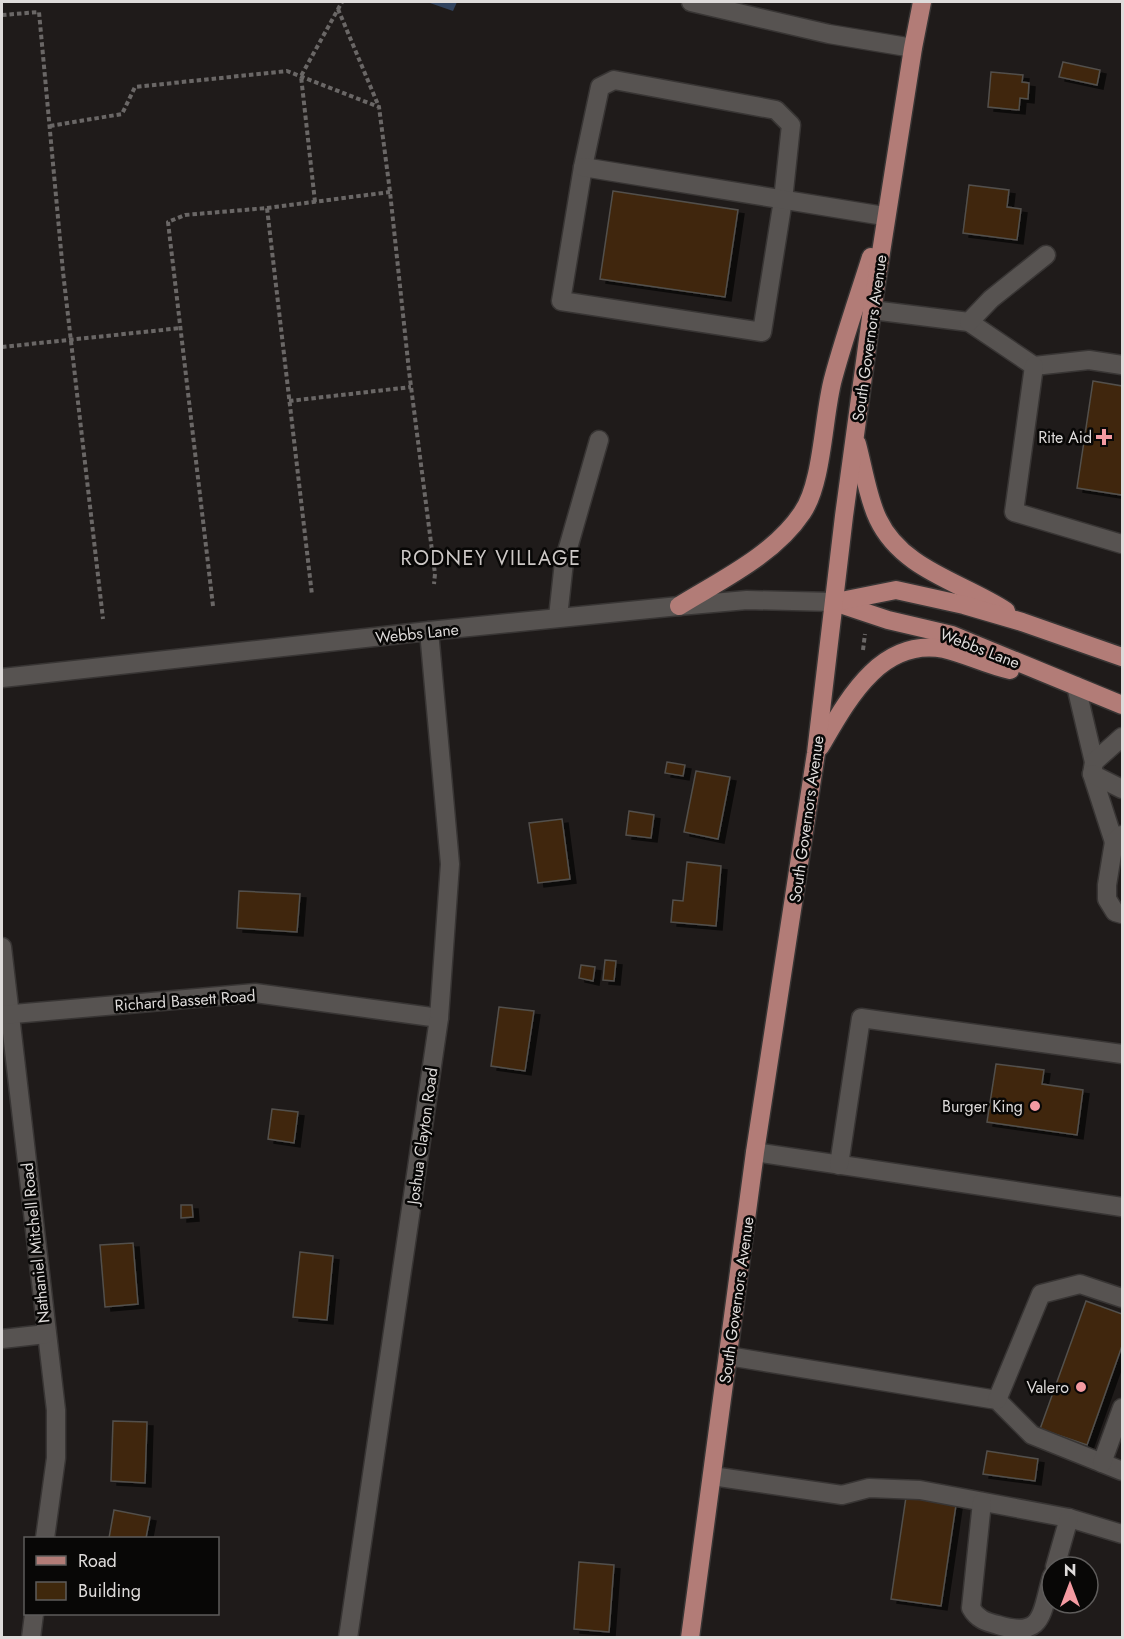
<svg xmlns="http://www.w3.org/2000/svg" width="1124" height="1639" viewBox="0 0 1124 1639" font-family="Jost,sans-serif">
  <defs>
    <filter id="shadow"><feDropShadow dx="6" dy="4" stdDeviation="0" flood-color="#0009"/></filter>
  </defs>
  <rect width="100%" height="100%" fill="#1f1b1a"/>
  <!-- water -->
  <polygon fill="#31435e" points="427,2 457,2 453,11"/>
  <!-- building -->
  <g fill="#3f280c" stroke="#524f4c" stroke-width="1.5" filter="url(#shadow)">
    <polygon points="1063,62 1100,70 1097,85 1059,77"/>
    <polygon points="991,72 1023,75 1022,82 1029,83 1028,99 1020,98 1019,110 988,107"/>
    <polygon points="969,185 1009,190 1007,207 1021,209 1017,240 963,233"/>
    <polygon points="613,191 738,210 725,297 600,279"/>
    <polygon points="1093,381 1122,386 1122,495 1077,488"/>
    <polygon points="667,762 685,765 683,776 665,773"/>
    <polygon points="696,771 730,777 718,839 684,832"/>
    <polygon points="629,811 654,815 651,838 626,835"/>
    <polygon points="562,819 570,879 538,883 529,823"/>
    <polygon points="687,862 721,866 716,926 671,922 673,900 683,901"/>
    <polygon points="239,891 300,894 297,932 237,928"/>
    <polygon points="605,960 616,961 614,981 603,980"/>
    <polygon points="581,965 595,967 593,981 579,978"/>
    <polygon points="499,1007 534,1011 525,1071 491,1066"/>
    <polygon points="996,1064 1044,1070 1042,1084 1083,1090 1077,1135 987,1122"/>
    <polygon points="272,1109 298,1112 294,1143 268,1139"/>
    <polygon points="181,1205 192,1205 193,1217 181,1218"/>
    <polygon points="133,1243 138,1304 105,1307 100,1245"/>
    <polygon points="300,1252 333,1256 327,1320 293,1317"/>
    <polygon points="1086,1301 1122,1314 1122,1346 1087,1445 1040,1429"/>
    <polygon points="113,1421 147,1422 145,1483 111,1481"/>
    <polygon points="987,1451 1038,1459 1035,1481 983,1474"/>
    <polygon points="906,1497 956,1505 941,1606 891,1599"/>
    <polygon points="114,1510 150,1517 146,1538 109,1538"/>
    <polygon points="579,1562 614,1565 609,1632 574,1629"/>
  </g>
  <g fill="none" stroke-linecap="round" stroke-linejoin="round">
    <defs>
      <g id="minor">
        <polyline points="691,2 829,34 913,48"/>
        <polygon points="614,80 776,110 791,125 783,200 762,332 561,301 583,167 600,87"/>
        <polyline points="583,167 884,216"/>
        <polyline points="872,310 969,322 1034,366 1089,360 1122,365"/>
        <polyline points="969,322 991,299 1046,255"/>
        <polyline points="1034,366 1014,512 1122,544"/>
        <polyline points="558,617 564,562 599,440"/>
        <polyline points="2,678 429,631 679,606 747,600 834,602"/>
        <polyline points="1076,686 1094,762 1092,774 1114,842"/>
        <polyline points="1094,762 1122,737"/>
        <polyline points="1092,774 1122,789"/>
        <polyline points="1121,835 1114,842 1107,885 1107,899 1115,912 1122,914"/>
        <polyline points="2,947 56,1410 56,1458 45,1538"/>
        <polyline points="2,1015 255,993 439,1018"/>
        <polyline points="755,1152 1122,1207"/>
        <polyline points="839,1165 861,1018 1122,1054"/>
        <polyline points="2,1339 46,1334"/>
        <polyline points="728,1356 997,1400 1032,1435 1122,1471"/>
        <polyline points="997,1400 1041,1294 1080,1284 1122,1298"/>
        <polyline points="1102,1463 1122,1408"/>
        <polyline points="712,1476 842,1495 869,1488 920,1490 1069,1518 1122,1534"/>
        <path d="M982,1502L971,1608C977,1619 986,1622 998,1625C1045,1639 1041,1612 1052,1576"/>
        <polyline points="1055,1567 1069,1518"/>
        <polyline points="31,1638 34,1614"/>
        <polyline points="348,1638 439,1018 450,864 429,631"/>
      </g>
      <g id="major">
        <path d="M857,444C863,466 868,499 878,519C902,570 962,582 1006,611"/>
        <polyline points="834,602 888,620 952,635 1122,705"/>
        <polyline points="836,602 896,590 964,605 1022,622 1122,657"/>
        <path d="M679,606C721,580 774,555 802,513C823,483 823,416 833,379C844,338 858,298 871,257"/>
        <path d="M820,747C847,701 880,637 944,649C966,654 987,665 1010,670"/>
        <polyline points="690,1638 755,1152 816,753 844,516 872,310 913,48 922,2"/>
      </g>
    </defs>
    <!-- minor casing -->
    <use href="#minor" stroke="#383534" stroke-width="21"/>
    <!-- major casing -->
    <use href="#major" stroke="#383534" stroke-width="21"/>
    <!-- path -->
    <g stroke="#6a6766" stroke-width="4" stroke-dasharray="4.5 3" stroke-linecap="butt">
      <polyline points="338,9 379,107"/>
      <polyline points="2,15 39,12 63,272 103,619"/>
      <polyline points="50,126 122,114 135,87 287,71 379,107 390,192 409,371 435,574 434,584"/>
      <polyline points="315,202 301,76 342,2"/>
      <polyline points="267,208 390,192"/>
      <polyline points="2,347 181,328"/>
      <polyline points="289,401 411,387"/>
      <polyline points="213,606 168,222 185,215 267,208 312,595"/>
      <polyline points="863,650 865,634"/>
    </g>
    <!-- minor -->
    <use href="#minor" stroke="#575351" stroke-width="18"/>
    <!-- major -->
    <use href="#major" stroke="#b27c77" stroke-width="18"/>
  </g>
  <!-- markers -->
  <g fill="#f49aa1" stroke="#080706" stroke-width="2">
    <path d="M1101 428h6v6h6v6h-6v6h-6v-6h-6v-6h6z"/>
    <circle cx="1035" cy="1106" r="6"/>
    <circle cx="1081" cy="1387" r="6"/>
  </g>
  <g text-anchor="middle" stroke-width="5" stroke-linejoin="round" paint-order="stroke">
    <!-- street labels -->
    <g font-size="16" fill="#dedbda" stroke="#080706">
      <text transform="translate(869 338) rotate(-82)" y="6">South Governors Avenue</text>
      <text transform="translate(417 633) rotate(-6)" y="6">Webbs Lane</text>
      <text transform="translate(980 648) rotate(21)" y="6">Webbs Lane</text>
      <text transform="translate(806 819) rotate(-82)" y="6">South Governors Avenue</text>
      <text transform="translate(185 1000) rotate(-4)" y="6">Richard Bassett Road</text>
      <text transform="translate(422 1136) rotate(-82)" y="6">Joshua Clayton Road</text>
      <text transform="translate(35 1243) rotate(-96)" y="6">Nathaniel Mitchell Road</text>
      <text transform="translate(736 1300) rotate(-82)" y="6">South Governors Avenue</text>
    </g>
    <!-- poi labels -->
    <g font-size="16" fill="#dedbda" stroke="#080706" text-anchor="end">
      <text x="1092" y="443">Rite Aid</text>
      <text x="1023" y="1112">Burger King</text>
      <text x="1069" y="1393">Valero</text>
    </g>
    <!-- quarter labels -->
    <g font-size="20" letter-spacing="1.5" fill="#cdc8c6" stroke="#080706">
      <text x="491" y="565">RODNEY VILLAGE</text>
    </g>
  </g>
  <!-- border -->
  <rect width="1124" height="1639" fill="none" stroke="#dedbda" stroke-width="6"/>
  <!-- legend -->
  <rect x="24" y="1537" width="195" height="78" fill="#080706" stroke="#5e5c5b" stroke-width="1.5"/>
  <rect x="36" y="1556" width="30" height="9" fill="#b27c77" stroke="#5e5c5b" stroke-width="1.5"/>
  <text x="78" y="1567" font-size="18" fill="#dedbda">Road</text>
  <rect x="36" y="1582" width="30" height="18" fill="#3f280c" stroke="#5e5c5b" stroke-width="1.5"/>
  <text x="78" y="1597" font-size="18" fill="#dedbda">Building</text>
  <!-- north arrow -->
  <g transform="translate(1070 1585)"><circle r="28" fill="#080706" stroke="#5e5c5b" stroke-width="1.5"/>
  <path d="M0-4.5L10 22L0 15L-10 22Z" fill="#f49aa1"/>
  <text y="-9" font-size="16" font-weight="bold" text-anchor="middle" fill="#dedbda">N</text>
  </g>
</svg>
